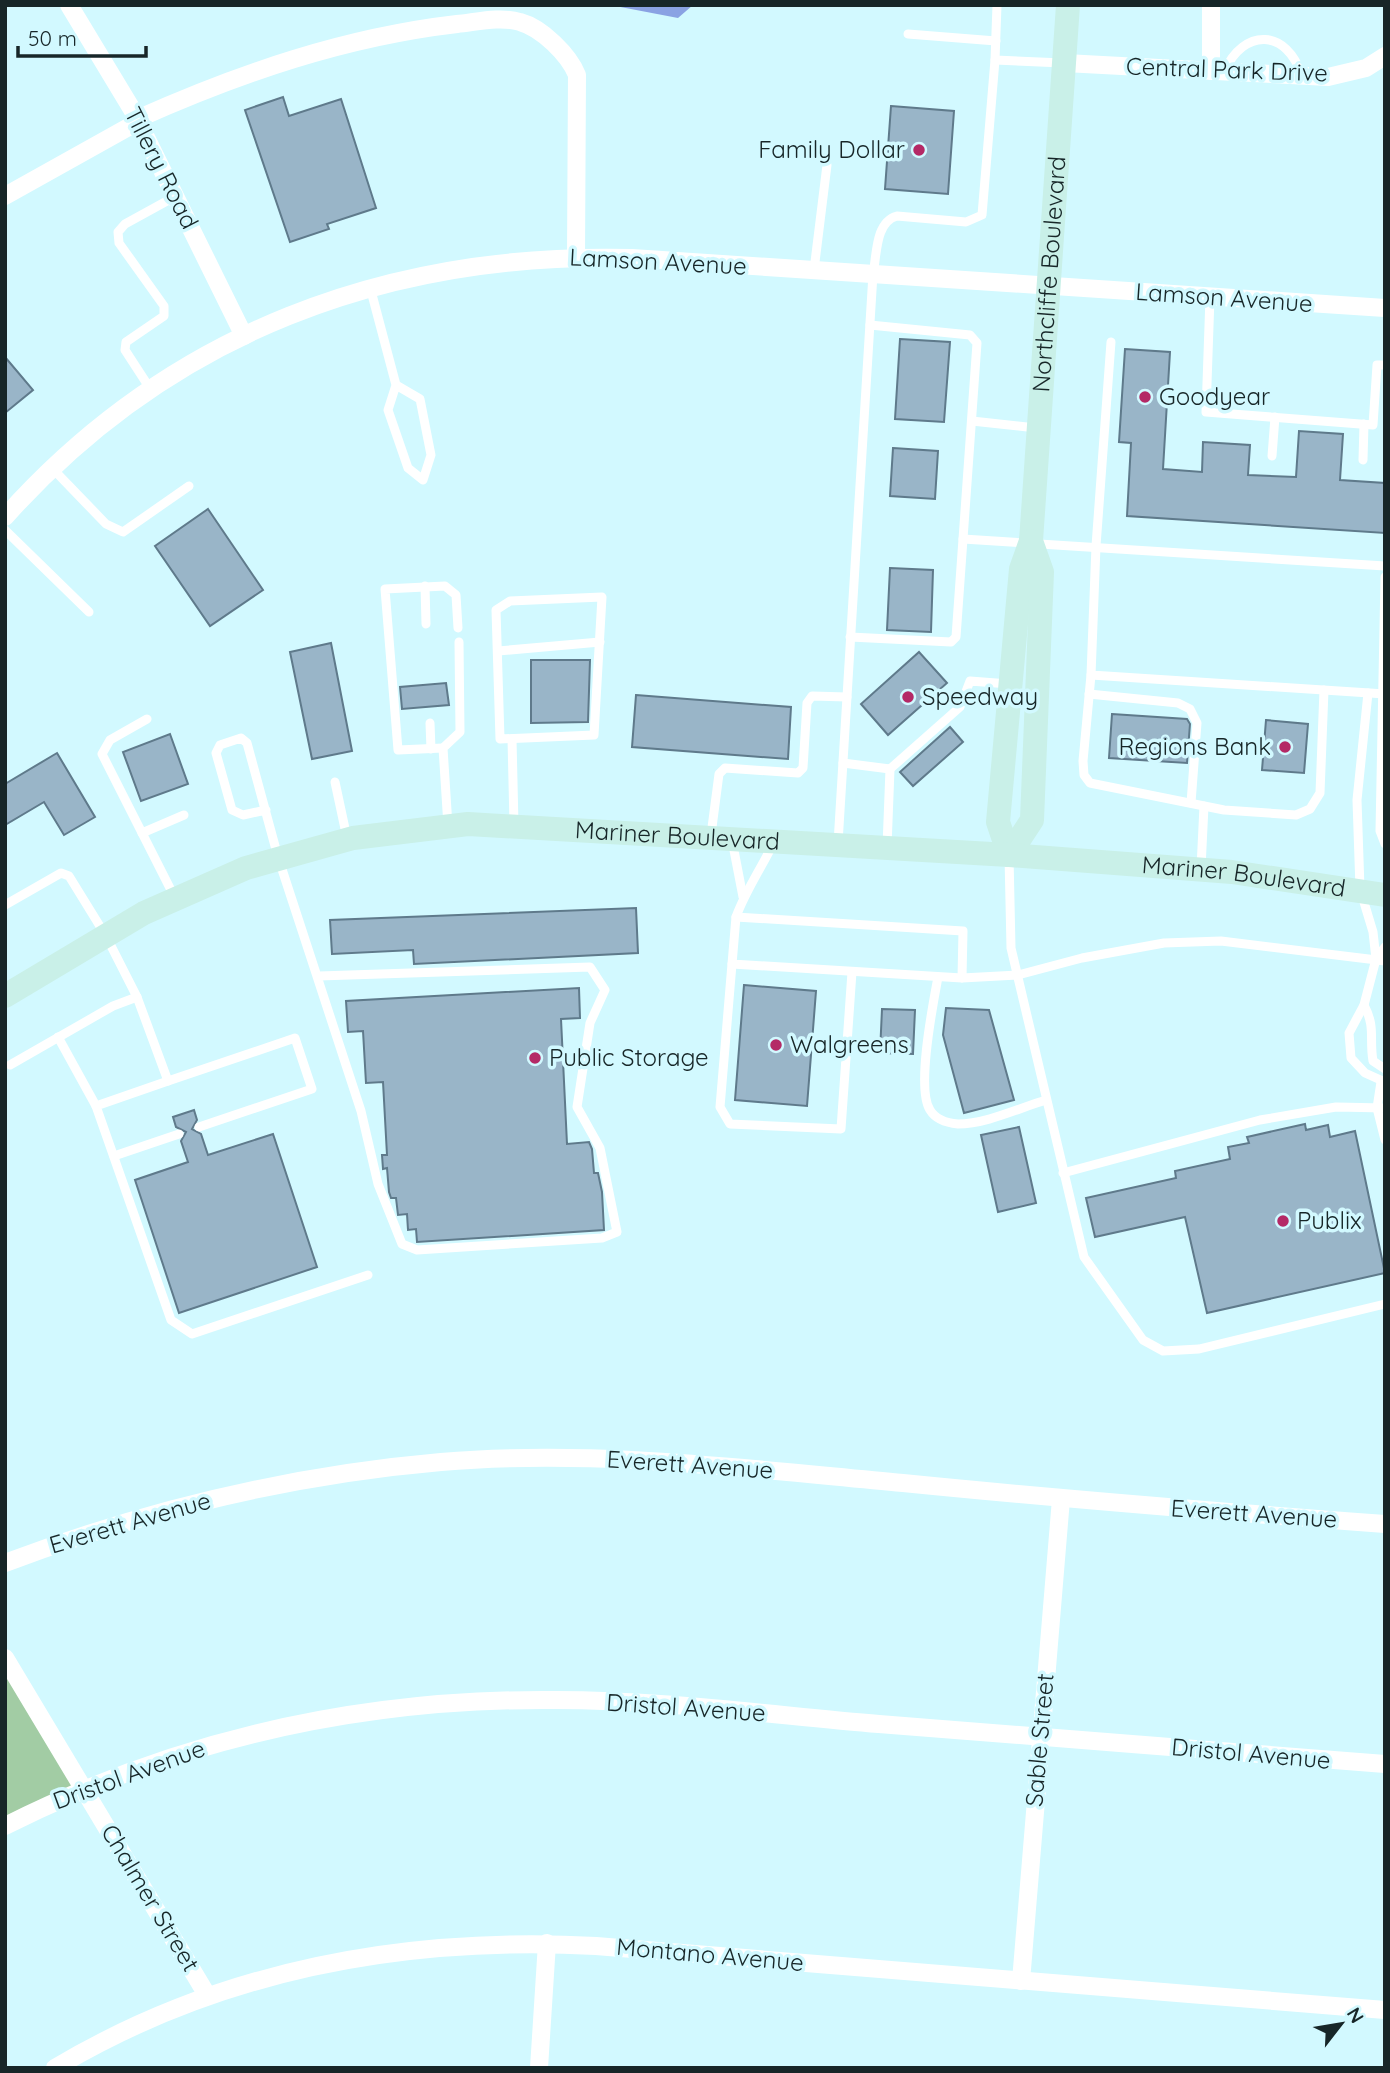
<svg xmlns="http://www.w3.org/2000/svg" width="1390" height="2073" viewBox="0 0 1390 2073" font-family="Quicksand,sans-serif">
  <rect width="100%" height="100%" fill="#d2f9ff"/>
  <!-- green -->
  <polygon fill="#a2cca4" points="5,1667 82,1791 5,1832"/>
  <!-- water -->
  <polygon fill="#8aa2e3" points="610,5 693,5 678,18"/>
  <!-- building -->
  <g fill="#99b5c8" stroke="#5f7a8b" stroke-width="2">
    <polygon points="283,97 289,116 341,99 376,208 327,224 329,229 290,242 245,110"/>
    <polygon points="891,106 954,111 948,194 885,189"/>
    <polygon points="900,339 950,342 944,422 895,419"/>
    <polygon points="1125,349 1170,352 1163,469 1202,472 1203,442 1250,445 1248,475 1296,477 1299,431 1343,434 1340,480 1385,483 1385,533 1127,516 1131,443 1119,442"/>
    <polygon points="5,357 33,390 5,413"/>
    <polygon points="893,448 938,451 935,499 890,496"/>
    <polygon points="208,509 263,590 210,626 155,546"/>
    <polygon points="890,568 933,570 931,632 887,630"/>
    <polygon points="331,643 352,751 312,759 290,652"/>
    <polygon points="919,652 947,683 888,735 861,704"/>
    <polygon points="531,660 590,660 588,722 531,723"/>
    <polygon points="446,683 449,705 402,709 400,687"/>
    <polygon points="636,695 791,707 788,759 632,747"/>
    <polygon points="1112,714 1187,719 1190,724 1187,763 1109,758"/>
    <polygon points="1266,720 1308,724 1304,773 1262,770"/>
    <polygon points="950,727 963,742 913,786 900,772"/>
    <polygon points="170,734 188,784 141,801 123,752"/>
    <polygon points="57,753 95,817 64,835 44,802 5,825 5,784"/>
    <polygon points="636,908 638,953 414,964 413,950 332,954 330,920"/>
    <polygon points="744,985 816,991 807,1106 735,1100"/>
    <polygon points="579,988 580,1018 561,1019 567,1144 589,1142 592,1149 594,1173 598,1173 602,1192 604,1230 417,1242 416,1229 408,1230 407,1214 398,1215 396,1198 391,1198 389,1192 387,1168 383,1169 382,1155 387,1155 383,1082 366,1083 363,1031 348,1032 346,1001"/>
    <polygon points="946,1008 989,1010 1014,1100 964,1113 943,1035"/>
    <polygon points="882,1009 915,1010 913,1054 880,1053"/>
    <polygon points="194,1110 197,1120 192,1129 201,1134 208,1155 273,1134 317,1267 179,1313 135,1180 188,1162 181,1141 186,1132 176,1127 173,1117"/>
    <polygon points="1305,1124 1306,1130 1328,1125 1330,1137 1355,1131 1385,1273 1207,1313 1185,1217 1095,1237 1086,1198 1176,1178 1175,1171 1230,1159 1228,1147 1249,1143 1247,1137"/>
    <polygon points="1019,1127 1036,1203 998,1212 981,1135"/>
  </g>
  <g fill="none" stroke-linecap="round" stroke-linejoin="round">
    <!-- service -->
    <g stroke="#fff" stroke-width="9">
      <polyline points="997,5 995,60 1063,63"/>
      <polyline points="908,34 996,41"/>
      <path d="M1224,72C1244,27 1287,29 1302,76"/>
      <polyline points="814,270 827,165"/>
      <polyline points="370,287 396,385 388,410 408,468 423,480 431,455 420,399 396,385"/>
      <polyline points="1210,297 1206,412 1373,425 1377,365 1385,365"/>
      <polyline points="1111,342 1096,546 1091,675 1385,694"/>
      <polyline points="151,390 125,350 126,342 164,316 164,306 119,243 118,232 125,224 176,196"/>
      <polyline points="972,421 1036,428"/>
      <polyline points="1272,456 1275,417"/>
      <polyline points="1363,460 1364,424"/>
      <polyline points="52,468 106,524 123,532 189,486"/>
      <polyline points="5,530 89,612"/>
      <polyline points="963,539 1385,566"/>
      <polyline points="1385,577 1380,831 1385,844"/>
      <polyline points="425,586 426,624"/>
      <polygon points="602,597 594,735 500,739 496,610 510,601"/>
      <polyline points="850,637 951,642 956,637 977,343 970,335 870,325"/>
      <polyline points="498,651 600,642"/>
      <polyline points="1091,675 1083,761 1084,775 1090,783 1224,810 1296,815 1310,809 1320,793 1324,690"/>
      <polyline points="1368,693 1357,800 1360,889 1373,932 1376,959 1385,947"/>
      <polyline points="1089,694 1178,703 1190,709 1197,723 1191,803"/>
      <polyline points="147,719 110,740 102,754 174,896"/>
      <polyline points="430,723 431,749"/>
      <polyline points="512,739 514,825"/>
      <polyline points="443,748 398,750 385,589 445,586 456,595 458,628"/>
      <polyline points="843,763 890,769 960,707 970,681 1009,684"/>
      <polyline points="335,782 347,838"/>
      <polyline points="266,810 243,815 232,810 216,753 220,745 241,738 247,743 278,857 361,1111 378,1184 402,1244 417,1250 602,1238 617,1232 600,1148 577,1107 590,1023 605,990 590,967 319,976"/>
      <polyline points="448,826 443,748 460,732 459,642"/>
      <polyline points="142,833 184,815"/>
      <polyline points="711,835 719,774 725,768 798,773 803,768 807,703 812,696 847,697"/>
      <polyline points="732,840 743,897"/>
      <path d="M838,843L873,274C877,255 875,222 897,216L966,222L982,215L995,60"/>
      <path d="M772,846C760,870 745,892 736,917L963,931L962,978L1018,975L1082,958L1164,943L1221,941L1385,961"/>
      <polyline points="887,847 890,769"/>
      <polyline points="1009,856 1011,948 1084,1257 1143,1340 1163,1351 1199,1349 1385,1304"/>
      <polyline points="1201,868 1204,806"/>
      <polyline points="5,905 61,873 69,876 106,936 137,997 168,1081 96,1106 171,1320 192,1334 368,1275"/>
      <polyline points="736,917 732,964 962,978"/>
      <polyline points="1376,959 1364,1005 1349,1033 1351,1058 1365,1073 1385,1082"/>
      <polyline points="732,964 720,1107 730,1124 841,1129 852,972"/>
      <path d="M938,977C933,1004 916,1089 930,1110C936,1120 947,1123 958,1124C986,1124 1019,1108 1046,1100"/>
      <path d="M1364,1005C1376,1028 1369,1038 1373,1061L1385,1069"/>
      <polyline points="58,1037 96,1106"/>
      <polyline points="10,1065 113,1006 137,997"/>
      <polyline points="168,1081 295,1038 312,1089 199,1127"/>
      <polyline points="1381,1082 1377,1108 1385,1140"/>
      <polyline points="114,1156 179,1134"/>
      <polyline points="1063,1173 1260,1120 1336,1107 1385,1108"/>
    </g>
    <!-- minor -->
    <g stroke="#fff" stroke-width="18">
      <polyline points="69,5 133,111 244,336"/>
      <polyline points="1211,5 1211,71"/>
      <polyline points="1065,63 1328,77 1366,68 1385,56"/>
      <path d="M5,196L134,124L137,119C240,73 345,37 457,24C477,22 500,16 520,22C542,28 569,55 577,75L576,257"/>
      <path d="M5,517C170,332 388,252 632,258L1385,308"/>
      <path d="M5,1563C146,1510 291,1475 441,1462C595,1449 749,1469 903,1483C1063,1499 1224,1512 1385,1524"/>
      <polyline points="5,1658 207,1995"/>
      <path d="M5,1826C178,1739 363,1698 556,1700C663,1700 772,1715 879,1724C1048,1737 1216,1751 1385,1764"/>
      <polyline points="1021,1981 1061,1499"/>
      <path d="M55,2068C221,1969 406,1936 596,1946L1385,2010"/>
      <polyline points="539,2068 547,1943"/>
    </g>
    <!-- secondary -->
    <g stroke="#c9f0e8" stroke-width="24">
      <path id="s1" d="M1009,855L998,822L1021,569L1031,541L1068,5"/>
      <polyline points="1009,855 1032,820 1042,572 1031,541"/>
      <path id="s2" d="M5,996L144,913L246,868L353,838L468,824L1009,855L1232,872L1385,895"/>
    </g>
  </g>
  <!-- markers -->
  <g fill="#b42966" stroke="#d2f9ff" stroke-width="2.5">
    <circle cx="919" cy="150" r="7"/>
    <circle cx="1145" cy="397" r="7"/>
    <circle cx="908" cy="697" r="7"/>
    <circle cx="1285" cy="747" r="7"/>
    <circle cx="776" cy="1045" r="7"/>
    <circle cx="535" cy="1058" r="7"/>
    <circle cx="1283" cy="1221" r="7"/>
  </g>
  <g text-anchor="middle" stroke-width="7" stroke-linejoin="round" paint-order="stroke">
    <!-- street labels -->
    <g font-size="24" fill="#172628" stroke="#d2f9ff">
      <text transform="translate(1227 70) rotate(2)" y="8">Central Park Drive</text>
      <text transform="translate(161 168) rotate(63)" y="8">Tillery Road</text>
      <text transform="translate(658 262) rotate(3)" y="8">Lamson Avenue</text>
      <text dy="8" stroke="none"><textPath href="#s1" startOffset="586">Northcliffe Boulevard</textPath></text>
      <text transform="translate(1224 298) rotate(4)" y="8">Lamson Avenue</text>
      <text dy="8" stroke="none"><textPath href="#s2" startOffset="710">Mariner Boulevard</textPath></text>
      <text dy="8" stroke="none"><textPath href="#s2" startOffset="1278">Mariner Boulevard</textPath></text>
      <text transform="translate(690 1465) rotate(4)" y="8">Everett Avenue</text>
      <text transform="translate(1254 1514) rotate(4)" y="8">Everett Avenue</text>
      <text transform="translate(130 1523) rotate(-16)" y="8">Everett Avenue</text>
      <text transform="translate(686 1708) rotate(4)" y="8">Dristol Avenue</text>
      <text transform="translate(1040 1740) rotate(-85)" y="8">Sable Street</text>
      <text transform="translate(1251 1754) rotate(5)" y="8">Dristol Avenue</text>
      <text transform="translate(129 1775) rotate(-20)" y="8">Dristol Avenue</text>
      <text transform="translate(150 1898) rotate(59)" y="8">Chalmer Street</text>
      <text transform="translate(710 1955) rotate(5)" y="8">Montano Avenue</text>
    </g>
    <!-- poi labels -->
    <g font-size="24" fill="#172628" stroke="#d2f9ff" text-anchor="start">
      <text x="905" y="158" text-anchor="end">Family Dollar</text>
      <text x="1159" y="405">Goodyear</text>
      <text x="922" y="705">Speedway</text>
      <text x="1271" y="755" text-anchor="end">Regions Bank</text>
      <text x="790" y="1053">Walgreens</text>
      <text x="549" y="1066">Public Storage</text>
      <text x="1297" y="1229">Publix</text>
    </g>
  </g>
  <!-- border -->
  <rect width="1390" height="2073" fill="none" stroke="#172628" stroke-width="14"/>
  <!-- north arrow -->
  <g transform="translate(1341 2024) rotate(59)" stroke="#d2f9ff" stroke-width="5" paint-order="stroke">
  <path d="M0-5L12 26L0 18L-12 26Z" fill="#172628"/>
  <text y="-10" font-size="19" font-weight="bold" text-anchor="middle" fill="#172628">N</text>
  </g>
  <!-- scale -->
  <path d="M18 46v10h128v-10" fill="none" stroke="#172628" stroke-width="3.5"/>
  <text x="28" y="46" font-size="21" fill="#172628" stroke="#d2f9ff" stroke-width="5" paint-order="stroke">50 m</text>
</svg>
